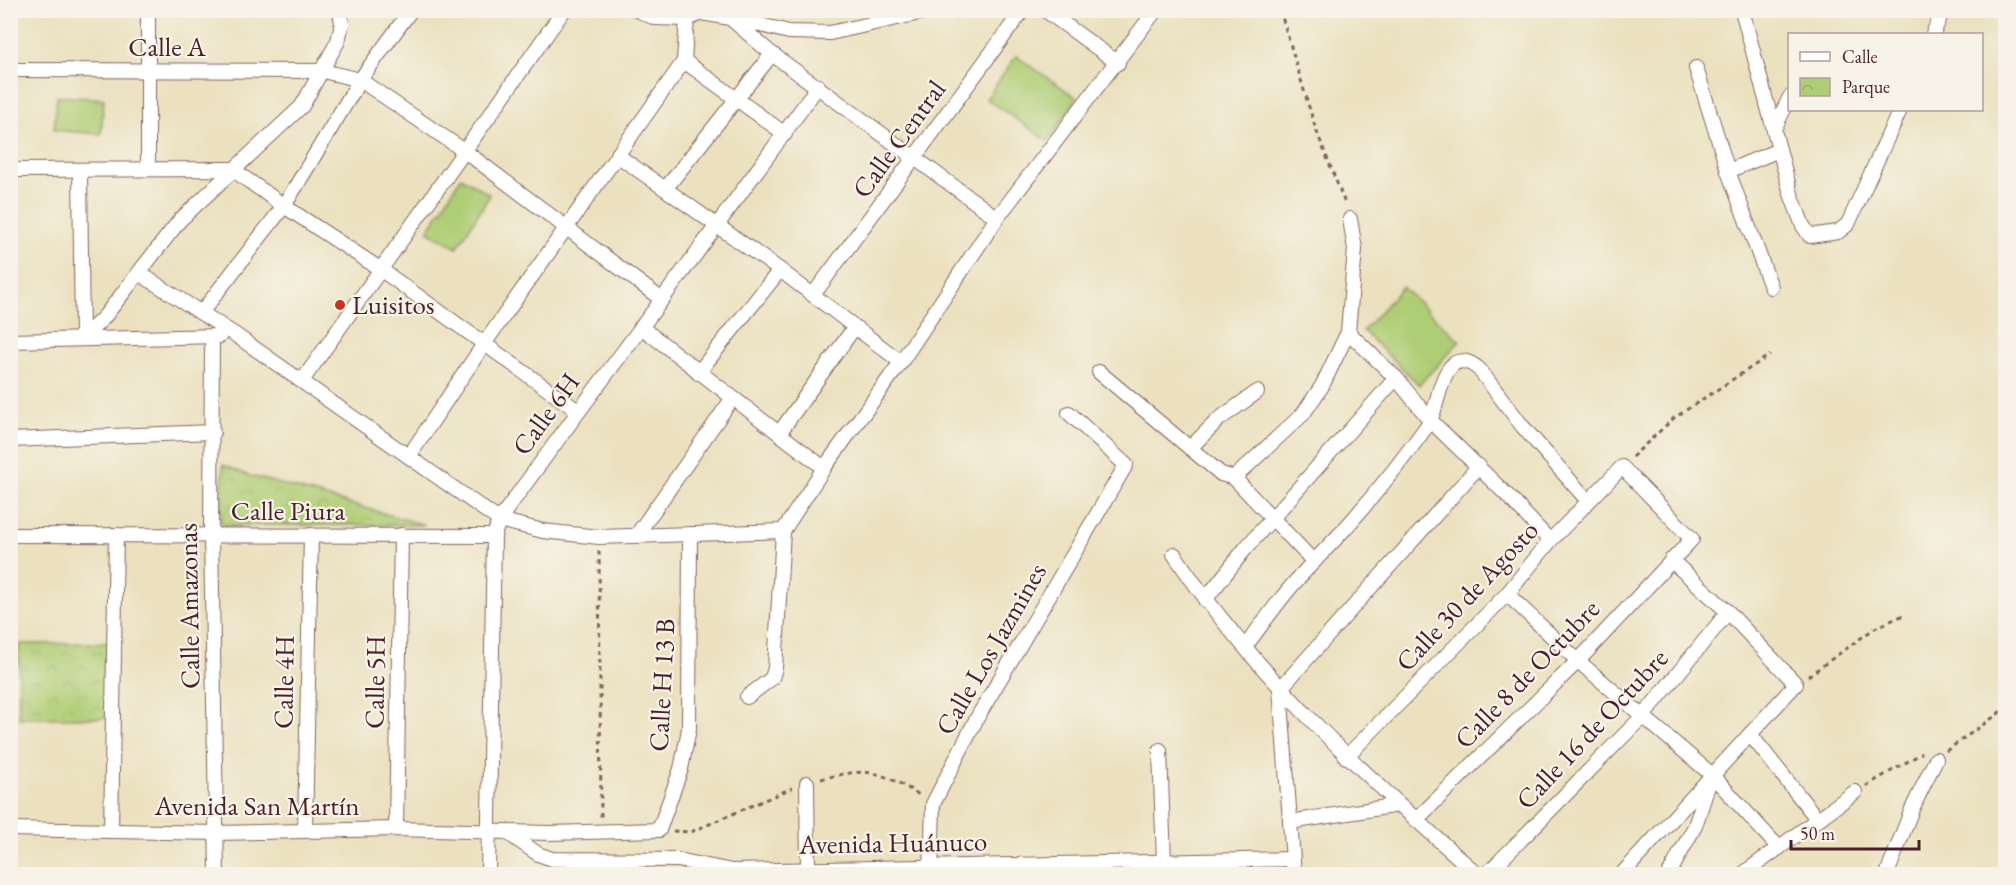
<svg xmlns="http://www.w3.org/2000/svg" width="2016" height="885" viewBox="0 0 2016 885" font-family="'EB Garamond',serif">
  <defs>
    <pattern id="park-crowns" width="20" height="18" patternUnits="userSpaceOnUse" patternTransform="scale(1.5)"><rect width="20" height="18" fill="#afcd75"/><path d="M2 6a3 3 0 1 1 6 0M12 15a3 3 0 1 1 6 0" fill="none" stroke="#98b065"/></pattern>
  </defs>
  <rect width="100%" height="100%" fill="#f7f3e8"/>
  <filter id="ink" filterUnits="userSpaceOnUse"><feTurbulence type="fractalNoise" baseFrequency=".0167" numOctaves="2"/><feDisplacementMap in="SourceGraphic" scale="12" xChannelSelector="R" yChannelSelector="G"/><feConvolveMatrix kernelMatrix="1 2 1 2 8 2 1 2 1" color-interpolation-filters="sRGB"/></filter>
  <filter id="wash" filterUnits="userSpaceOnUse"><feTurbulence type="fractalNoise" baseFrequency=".008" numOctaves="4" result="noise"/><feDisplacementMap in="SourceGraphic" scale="24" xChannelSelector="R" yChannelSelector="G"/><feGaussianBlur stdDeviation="1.35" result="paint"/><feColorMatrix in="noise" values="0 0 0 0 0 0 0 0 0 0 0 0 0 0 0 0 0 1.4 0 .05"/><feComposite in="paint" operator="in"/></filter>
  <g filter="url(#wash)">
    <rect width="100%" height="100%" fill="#ebe1bf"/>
    <!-- grass -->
    <g fill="#afcd75" stroke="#7c7650" stroke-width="1.5">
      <polygon points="1016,56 1077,98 1048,141 986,99"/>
      <polygon points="57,96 104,99 101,134 54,130"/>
      <polygon points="461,177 490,195 457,248 428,231"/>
      <polygon points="1402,287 1460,341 1419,385 1363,331"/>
    </g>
    <!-- park -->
    <g fill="url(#park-crowns)" stroke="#7c7650" stroke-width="1.5">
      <polygon points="223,465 248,475 425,525 221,525"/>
      <polygon points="108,643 107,718 19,718 19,644"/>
    </g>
  </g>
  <g filter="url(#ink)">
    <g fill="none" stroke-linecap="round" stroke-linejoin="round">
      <defs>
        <g id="street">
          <polyline points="637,10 655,18 687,19 702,13 730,18 772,54 997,218"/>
          <polyline points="1045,10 1118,63"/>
          <polyline points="1742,10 1791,194 1803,226 1810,236 1838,232 1848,224 1900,110"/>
          <polyline points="732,18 789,32 830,33 933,10"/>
          <polyline points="1933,34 1943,10"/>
          <polyline points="684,61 785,134"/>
          <polyline points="1696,68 1728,171 1771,287"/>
          <polyline points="10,70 323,71 360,80 466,152 661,299"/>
          <polyline points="1774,129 1790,97"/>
          <polyline points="617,155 780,270 901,362"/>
          <polyline points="148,169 148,10"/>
          <polyline points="10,170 232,169 284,206 380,269 578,411"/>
          <polyline points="80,170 82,339"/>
          <polyline points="1728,171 1779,150"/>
          <polyline points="666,188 772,54"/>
          <polyline points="139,273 237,336 499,520 543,531 599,537 783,531"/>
          <polyline points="813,295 1023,10"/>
          <polyline points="201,313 284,206 360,80 411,10"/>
          <polyline points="641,327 824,468"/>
          <polyline points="1348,332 1396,378 1430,420 1509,497 1550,541"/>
          <polyline points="212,337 211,535 217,874"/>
          <polyline points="82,339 105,316 180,220 302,106 338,41 342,24 340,10"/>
          <polyline points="10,341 220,336"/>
          <polyline points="1099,372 1221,474 1234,478 1314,562"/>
          <polyline points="698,373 780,270"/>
          <polyline points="302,381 564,10"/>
          <polyline points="780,432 854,328"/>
          <polyline points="10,440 213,432"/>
          <polyline points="1190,448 1218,420 1257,392"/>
          <polyline points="409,456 484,344 684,61 687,19"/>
          <polyline points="1234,478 1303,414 1322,386 1348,332 1355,249 1350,219"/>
          <polyline points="10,535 494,536"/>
          <polyline points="636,536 732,399"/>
          <path d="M1174,554C1257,678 1366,776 1477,874"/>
          <polyline points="1507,594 1578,661 1711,774 1779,848"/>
          <polyline points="1205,600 1245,549 1396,378"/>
          <path d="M1245,647C1260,627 1274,607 1290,588C1308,566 1330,546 1349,524C1377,492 1405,457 1429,423C1440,406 1441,339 1479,369L1523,427L1588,501"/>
          <polyline points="747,697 772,678 775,668 783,531 824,468 901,362 997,218 1156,10"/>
          <polyline points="1750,734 1818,820"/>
          <polyline points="1160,750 1164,862"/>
          <polyline points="1346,757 1507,594 1550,541 1622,467 1692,539 1578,661 1416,820"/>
          <polyline points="807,783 808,869"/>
          <polyline points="1290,822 1399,805"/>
          <polyline points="10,829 217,833 396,829 549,833 659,830 681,769 689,729 690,535"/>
          <polyline points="396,829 401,535"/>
          <polyline points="305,830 311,535"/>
          <polyline points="111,831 116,535"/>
          <polyline points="505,831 538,854 552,859 678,860 732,871 1293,859"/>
          <path d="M488,874L494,536L499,520C604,375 714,233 818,86"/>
          <polyline points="931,874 933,804 977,718 1126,465 1069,413"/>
          <polyline points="1294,874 1280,689 1479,466"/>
          <polyline points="1487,874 1644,715 1728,612"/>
          <polyline points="1622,874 1796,684 1728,612 1671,560"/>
          <polyline points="1669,874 1695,826 1709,783"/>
          <polyline points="1743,874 1855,792"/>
          <polyline points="1887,874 1912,809 1936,759"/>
        </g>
      </defs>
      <!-- street casing -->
      <use href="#street" stroke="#82635f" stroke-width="16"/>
      <!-- path -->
      <g stroke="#82635f" stroke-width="3" stroke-dasharray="4.5 4.5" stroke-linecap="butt">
        <polyline points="1280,10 1315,127 1346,206"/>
        <polyline points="1632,457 1674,418 1770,355"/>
        <polyline points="599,551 601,817"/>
        <polyline points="1808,676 1875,628 1906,614"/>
        <polyline points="1946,751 1998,714 2006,704"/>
        <path d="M821,779C869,767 879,770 921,796"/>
        <polyline points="1866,786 1922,753"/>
        <polyline points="673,831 691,832 792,788"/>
      </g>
      <!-- street -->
      <use href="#street" stroke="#fff" stroke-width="14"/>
    </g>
  </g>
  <!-- markers -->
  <circle fill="#c8321e" stroke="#f7f3e8" stroke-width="2" cx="340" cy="305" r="6"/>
  <g text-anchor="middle" stroke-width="4.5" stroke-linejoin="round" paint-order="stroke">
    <!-- street labels -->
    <g font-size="27" fill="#4a1f2b" stroke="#f7f3e8">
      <text x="167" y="56">Calle A</text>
      <text transform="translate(899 139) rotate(-54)" y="9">Calle Central</text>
      <text transform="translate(546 414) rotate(-54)" y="9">Calle 6H</text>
      <text x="288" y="520">Calle Piura</text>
      <text transform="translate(1467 596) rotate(-47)" y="9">Calle 30 de Agosto</text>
      <text transform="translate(189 606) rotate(-91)" y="9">Calle Amazonas</text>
      <text transform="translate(991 649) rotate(-60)" y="9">Calle Los Jazmines</text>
      <text transform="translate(1527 674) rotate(-46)" y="9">Calle 8 de Octubre</text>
      <text transform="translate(284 682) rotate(-89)" y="9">Calle 4H</text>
      <text transform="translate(375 682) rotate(-89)" y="9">Calle 5H</text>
      <text transform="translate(662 685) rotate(-87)" y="9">Calle H 13 B</text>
      <text transform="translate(1592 729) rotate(-47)" y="9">Calle 16 de Octubre</text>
      <text x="257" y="815">Avenida San Martín</text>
      <text transform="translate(893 843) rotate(-1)" y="9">Avenida Huánuco</text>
    </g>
    <!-- poi labels -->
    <g font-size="27" fill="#4a1f2b" stroke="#f7f3e8" text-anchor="start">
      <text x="352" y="314">Luisitos</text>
    </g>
  </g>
  <!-- margin -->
  <rect width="2016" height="885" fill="none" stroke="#f7f3e8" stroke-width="36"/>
  <!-- legend -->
  <rect x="1788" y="33" width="195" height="78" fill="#f7f3e8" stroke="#b29e9c" stroke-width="1.5"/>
  <rect x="1800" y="52" width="30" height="9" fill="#ffffff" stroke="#b29e9c" stroke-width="1.5"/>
  <text x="1842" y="63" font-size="18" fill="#4a1f2b">Calle</text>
  <rect x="1800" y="78" width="30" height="18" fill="url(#park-crowns)" stroke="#b29e9c" stroke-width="1.5"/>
  <text x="1842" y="93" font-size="18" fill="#4a1f2b">Parque</text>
  <!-- scale -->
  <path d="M1791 840v9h128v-9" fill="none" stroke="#4a1f2b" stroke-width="3"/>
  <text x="1800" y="840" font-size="18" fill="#4a1f2b" stroke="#f7f3e8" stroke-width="4.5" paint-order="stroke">50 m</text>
</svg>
